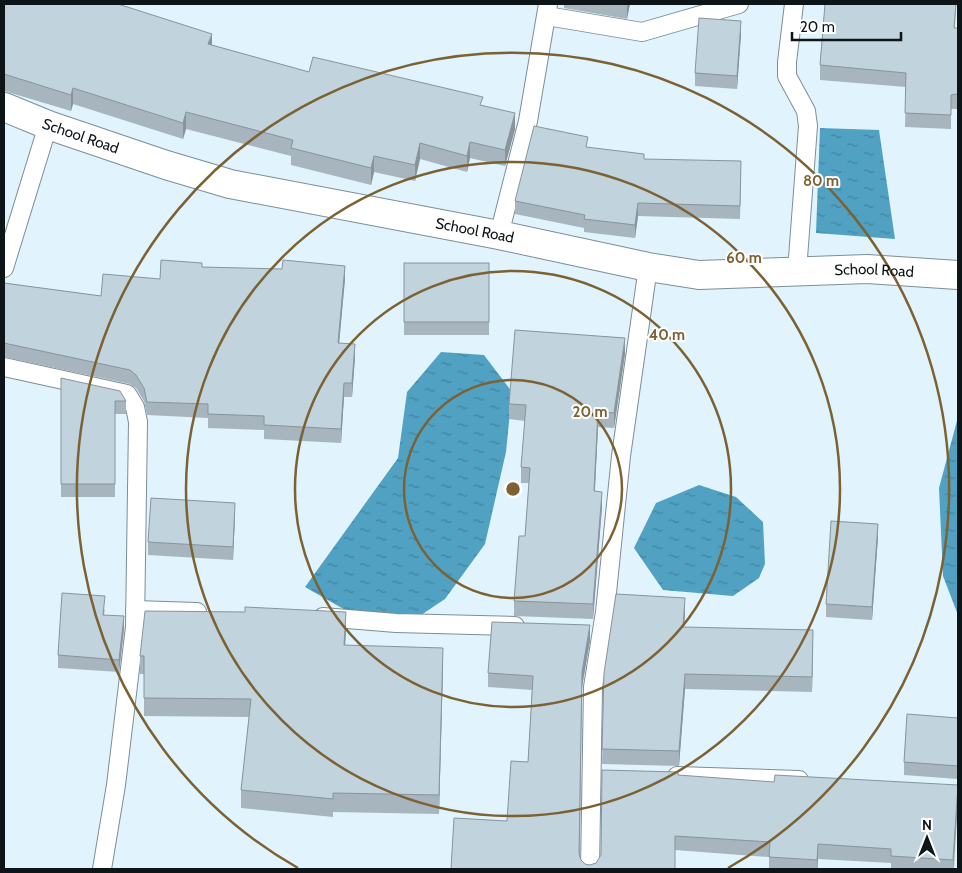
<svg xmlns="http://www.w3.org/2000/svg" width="962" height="873" viewBox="0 0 962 873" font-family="Cabin,sans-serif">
  <defs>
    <pattern id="water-ripples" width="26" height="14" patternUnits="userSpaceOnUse" patternTransform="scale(1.25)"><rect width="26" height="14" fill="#51a1c3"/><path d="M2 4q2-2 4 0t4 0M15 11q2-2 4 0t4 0" fill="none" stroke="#42829d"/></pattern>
  </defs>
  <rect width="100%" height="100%" fill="#e1f4fd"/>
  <!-- water -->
  <g fill="url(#water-ripples)">
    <polygon points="820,128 879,130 895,239 816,233"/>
    <polygon points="441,352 484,355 512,392 506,452 485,544 445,599 415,619 361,619 305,587 398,458 407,392"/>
    <polygon points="958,417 958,615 943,576 939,488"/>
    <polygon points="699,485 736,497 763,522 765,564 759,578 733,596 663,590 634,548 656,503"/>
  </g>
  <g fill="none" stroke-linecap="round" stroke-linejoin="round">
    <defs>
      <g id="service">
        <polyline points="794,4 787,62 787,76 806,111 808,126 797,271"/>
        <polyline points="547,16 642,32 739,4"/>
        <polyline points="499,235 528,121 548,4"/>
        <polyline points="4,268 48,125"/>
        <polyline points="4,367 127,394 135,407 138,422 135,627 116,785 102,869"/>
        <polyline points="135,610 197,612"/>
        <polyline points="323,617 396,623 515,626"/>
        <polyline points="677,776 799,780"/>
        <polyline points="590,869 593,687 605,612 621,456 648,267"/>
      </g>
      <g id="minor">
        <path id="s1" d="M4,107L48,125L166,165L230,184L499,235L648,267L699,275L867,269L958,275"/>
      </g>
    </defs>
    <!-- service casing -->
    <use href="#service" stroke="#7c8e96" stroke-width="20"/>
    <!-- minor casing -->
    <use href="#minor" stroke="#7c8e96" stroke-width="30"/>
    <!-- service -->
    <use href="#service" stroke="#fff" stroke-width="18"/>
    <!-- minor -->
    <use href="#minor" stroke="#fff" stroke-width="28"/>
  </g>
  <!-- wall -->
  <g fill="#a6b5be">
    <polygon points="4,4 212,45 309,72 483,106 515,129 505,166 470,158 467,172 420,159 415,181 374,172 371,185 291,165 291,156 186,129 183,139 73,104 71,111 4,91"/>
    <polygon points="564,4 630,4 627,19 564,8"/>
    <polygon points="825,4 956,4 955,28 958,28 958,109 951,109 951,129 905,127 906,87 820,80 820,65"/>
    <polygon points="741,34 737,89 695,86 695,73"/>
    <polygon points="588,147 644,159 741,174 740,219 638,216 635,238 584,232 584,228 515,214 515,201"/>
    <rect x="404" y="263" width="85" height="72"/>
    <polygon points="202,267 345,279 339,343 355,357 352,397 344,397 341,443 264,439 264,430 208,428 208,418 147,415 144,401 136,388 130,384 4,357 4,283 101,296"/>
    <polygon points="625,354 614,428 598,427 595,491 602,507 593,619 514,616 514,601 525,536 529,483 521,483 521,467 525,421 509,419 509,404"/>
    <polygon points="61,378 126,401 126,414 115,414 115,497 61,497"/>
    <polygon points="235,515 233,560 148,555 148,542"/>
    <polygon points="878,537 872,620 826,617 826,604"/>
    <polygon points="105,609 104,615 124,629 119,672 58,668 58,655"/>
    <polygon points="685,613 684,627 813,645 812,692 685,689 679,766 602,764 604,673"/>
    <polygon points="346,630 345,645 443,666 439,814 333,812 333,817 241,808 241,790 249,717 144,716 144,674 140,674 140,656"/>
    <polygon points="590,640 582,687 580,855 581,860 585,864 590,865 596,863 678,775 958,800 954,869 891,869 891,863 818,859 818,869 769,869 769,857 675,850 675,869 451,869 507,821 528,762 532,690 488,687 488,673"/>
    <polygon points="958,718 958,779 904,775 904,762"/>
  </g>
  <!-- shaded-wall -->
  <g fill="#87949b">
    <polygon points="627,4 630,4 627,19"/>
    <polygon points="741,21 741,34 737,89 737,76"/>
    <polygon points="212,34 212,50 208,44"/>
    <polygon points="73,88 73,104 71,111 71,95"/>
    <polygon points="186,112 186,129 183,139 183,123"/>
    <polygon points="515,113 515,129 505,166 505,150"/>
    <polygon points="470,142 470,158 467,172 467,156"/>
    <polygon points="420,143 420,159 415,181 415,165"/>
    <polygon points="374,156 374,172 371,185 371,168"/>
    <polygon points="638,203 638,216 635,238 635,225"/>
    <polygon points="345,266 345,279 338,356 338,343"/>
    <polygon points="625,338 625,354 614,428 614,413"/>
    <polygon points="355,344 355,357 352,397 352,383"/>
    <polygon points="344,383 344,397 341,443 341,429"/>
    <polygon points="598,411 598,427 594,506 594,491"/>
    <polygon points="602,492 602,507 593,619 593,604"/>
    <polygon points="235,503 235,515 233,560 233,547"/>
    <polygon points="878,524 878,537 872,620 872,607"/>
    <polygon points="685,598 685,613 683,642 683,627"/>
    <polygon points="346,612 346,630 344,664 344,645"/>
    <polygon points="124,616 124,629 119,672 119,660"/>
    <polygon points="590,625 590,640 582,687 582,672"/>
    <polygon points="813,630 813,645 812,692 812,677"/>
    <polygon points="443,648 443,666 439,814 439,795"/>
    <polygon points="685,674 685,689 679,766 679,751"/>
    <polygon points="958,785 958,800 953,869 953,860"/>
    <polygon points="818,844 818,859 817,869 817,860"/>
  </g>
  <!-- building -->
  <g fill="#c1d3dd" stroke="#87949b">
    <polygon points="4,4 118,4 212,34 208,44 309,72 313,57 483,97 480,105 515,113 505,150 470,142 467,156 420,143 415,165 374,156 371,168 291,148 293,140 186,112 183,123 73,88 71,95 4,74"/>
    <polygon points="825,4 956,4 954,28 958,28 958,94 951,95 951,115 905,113 906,73 820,65"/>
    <polygon points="699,18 741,21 737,76 695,73"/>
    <polygon points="534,126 588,137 586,147 644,154 644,159 741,161 740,206 638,203 635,225 584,219 585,215 515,201"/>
    <polygon points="161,260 202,263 202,267 282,269 283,260 345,266 338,343 355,344 352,383 344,383 341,429 264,425 264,416 208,414 208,404 147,402 144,388 136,375 130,370 4,343 4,283 101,296 103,274 160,279"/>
    <rect x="404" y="263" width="85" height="59"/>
    <polygon points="515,330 625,338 614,413 598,411 594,491 602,492 593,604 514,601 519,536 525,536 530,468 521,467 526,405 509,404"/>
    <polygon points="61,378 120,391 126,401 115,401 115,484 61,484"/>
    <polygon points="151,498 235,503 233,547 148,542"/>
    <polygon points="831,521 878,524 872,607 826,604"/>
    <polygon points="62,593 105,596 103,615 124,616 119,660 58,655"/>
    <polygon points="616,594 685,598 683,627 813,630 812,677 685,674 679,751 602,749 604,673"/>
    <polygon points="245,607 346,612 344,645 443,648 439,795 333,793 333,799 241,790 251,699 144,698 144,656 140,656 145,611 245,612"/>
    <polygon points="492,622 590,625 582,672 579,854 581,860 585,864 590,865 596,863 601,855 602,770 678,772 678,775 774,782 775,775 958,785 953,860 891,856 891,849 818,844 817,860 769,857 770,842 675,836 675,869 451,869 454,818 507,821 511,761 528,762 533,676 488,673"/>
    <polygon points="907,714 958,718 958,766 904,762"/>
  </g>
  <!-- distance rings -->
  <g fill="none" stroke="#7c6133" stroke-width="2.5">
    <circle cx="513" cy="489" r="109"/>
    <circle cx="513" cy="489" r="218"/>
    <circle cx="513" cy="489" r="327"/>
    <path d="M298 868A436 436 0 1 1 728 868"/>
  </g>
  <g text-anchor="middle" stroke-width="4" stroke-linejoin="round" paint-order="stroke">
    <!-- street labels -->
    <g font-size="15" fill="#0e1518" stroke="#fff">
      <text dy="5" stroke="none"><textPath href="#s1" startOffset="82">School Road</textPath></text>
      <text dy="5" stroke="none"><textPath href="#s1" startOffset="488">School Road</textPath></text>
      <text dy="5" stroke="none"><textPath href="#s1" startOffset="892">School Road</textPath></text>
    </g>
  </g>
  <circle cx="513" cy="489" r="8" fill="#7c6133" stroke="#fff" stroke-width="2.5"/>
  <g font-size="15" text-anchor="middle" font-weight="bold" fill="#7c6133" stroke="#fff" stroke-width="4" stroke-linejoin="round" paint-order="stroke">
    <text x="821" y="186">80 m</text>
    <text x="744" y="263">60 m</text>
    <text x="667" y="340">40 m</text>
    <text x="590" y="417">20 m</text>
  </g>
  <!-- border -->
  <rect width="962" height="873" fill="none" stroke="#0e1518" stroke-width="10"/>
  <!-- north arrow -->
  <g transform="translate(927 838)" stroke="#ffffff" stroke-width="4" paint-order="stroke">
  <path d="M0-4L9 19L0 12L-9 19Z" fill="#0e1518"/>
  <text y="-8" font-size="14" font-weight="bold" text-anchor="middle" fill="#0e1518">N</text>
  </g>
  <!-- scale -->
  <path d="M792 32v8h109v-8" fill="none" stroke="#0e1518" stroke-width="2.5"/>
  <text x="800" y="32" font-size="15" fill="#0e1518" stroke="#ffffff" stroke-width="4" paint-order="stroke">20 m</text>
</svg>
